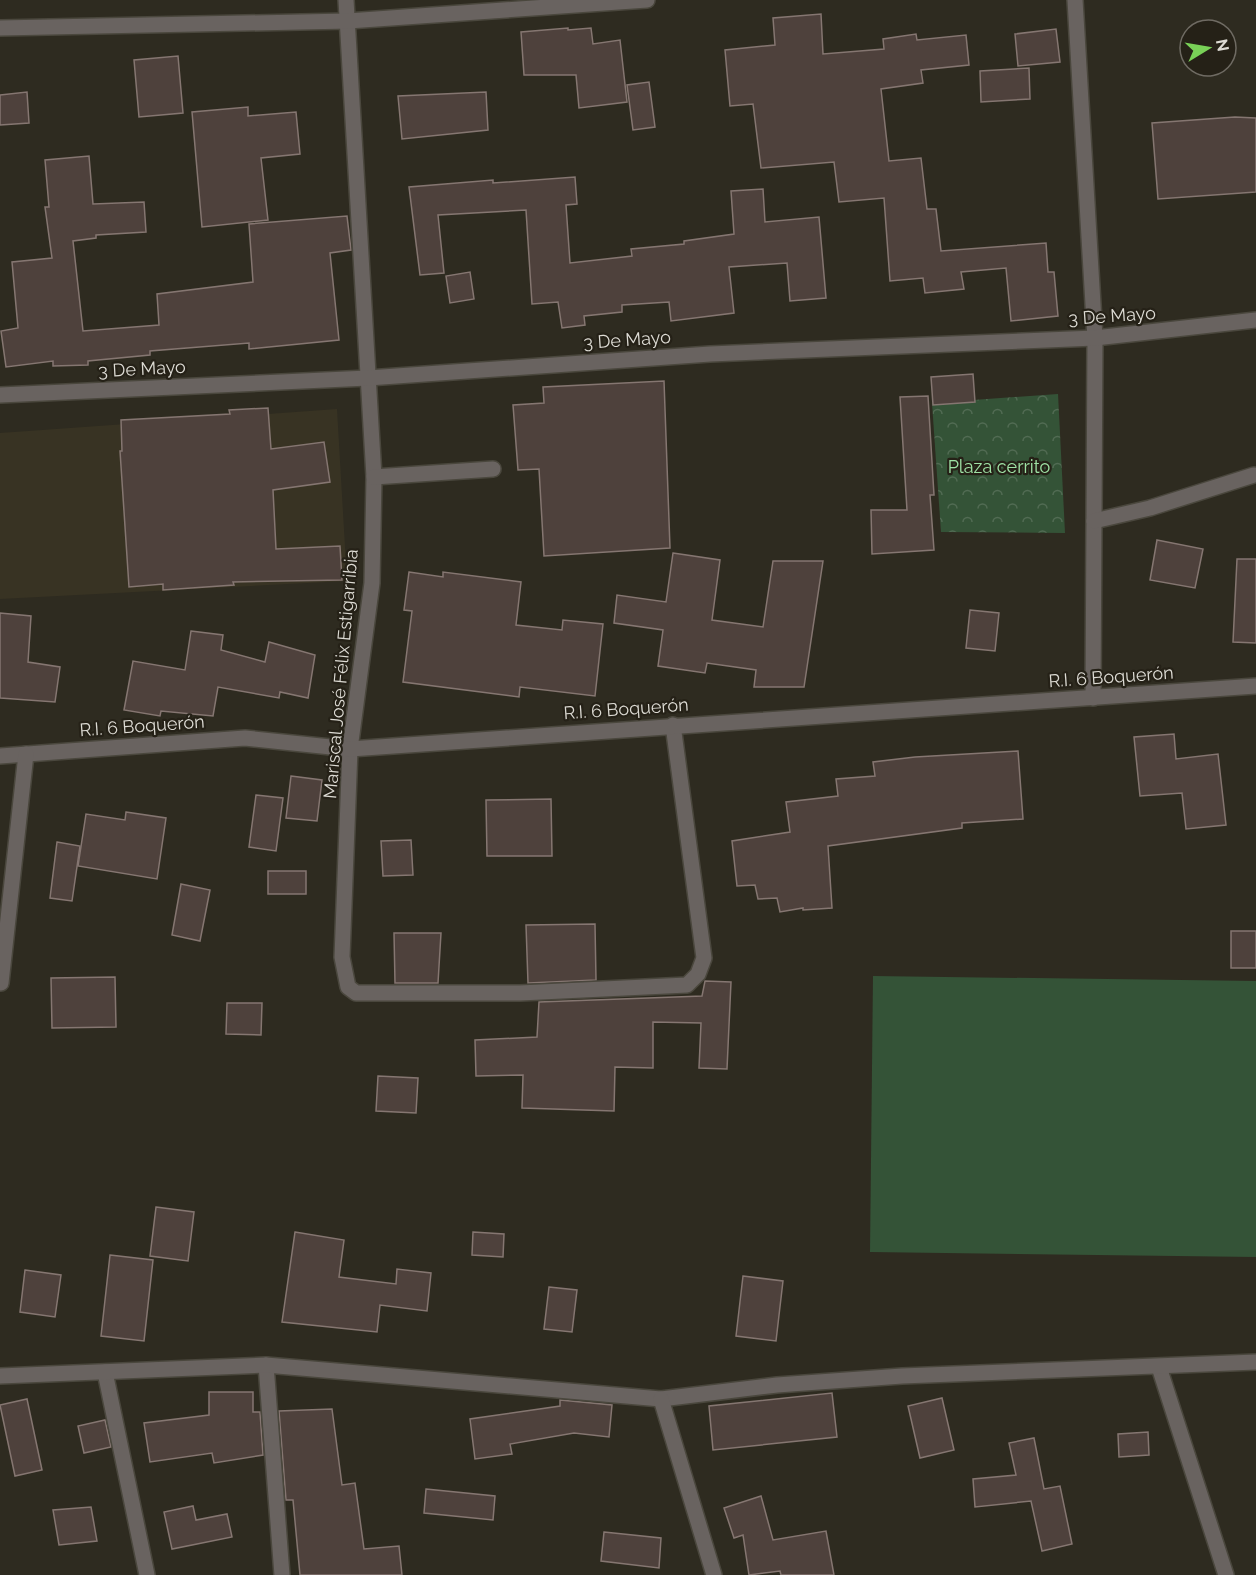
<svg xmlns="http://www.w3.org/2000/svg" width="1256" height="1575" viewBox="0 0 1256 1575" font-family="Raleway,sans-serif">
  <defs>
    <pattern id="park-crowns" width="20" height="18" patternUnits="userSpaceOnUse" patternTransform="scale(1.5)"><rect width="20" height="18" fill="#345337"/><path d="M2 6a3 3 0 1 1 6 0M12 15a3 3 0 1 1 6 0" fill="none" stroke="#516b53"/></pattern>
  </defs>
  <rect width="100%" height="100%" fill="#2e2b20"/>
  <!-- built -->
  <polygon fill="#383323" points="337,409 347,581 0,599 0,433"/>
  <!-- grass -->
  <polygon fill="#345337" points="873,976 1256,981 1256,1257 870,1252"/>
  <!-- park -->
  <polygon fill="url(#park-crowns)" points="1058,394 1065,533 941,532 932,403"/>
  <!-- building -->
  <g fill="#4e413c" stroke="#857671" stroke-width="1.5">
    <polygon points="821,14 823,54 884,49 883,39 916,34 917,40 966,35 969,65 921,70 923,83 881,89 889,161 921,158 927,209 936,209 941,251 1046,243 1048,272 1054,272 1058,316 1011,321 1006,268 961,272 964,289 925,293 923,278 890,281 884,198 839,202 834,162 761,168 753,104 730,106 725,50 775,45 773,18"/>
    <polygon points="568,28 568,30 591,28 593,44 620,40 627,102 579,108 576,75 524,75 521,32"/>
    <polygon points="1056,29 1060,62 1018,66 1015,34"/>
    <polygon points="178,56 183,113 139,117 134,60"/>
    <polygon points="1029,68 1030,99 981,102 980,71"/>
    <polygon points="649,82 655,127 633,130 627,85"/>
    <polygon points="27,92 29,123 0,125 0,95"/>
    <polygon points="486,92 488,130 402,139 398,96"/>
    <polygon points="248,107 248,116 296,112 300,154 261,158 268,220 202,227 192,112"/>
    <polygon points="1235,117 1256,118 1256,192 1158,199 1152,123"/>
    <polygon points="89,156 93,204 144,202 146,232 96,235 96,238 73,241 83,331 159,325 157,294 253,282 249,224 347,216 351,250 330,253 339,340 249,349 249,343 150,351 150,355 88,361 88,365 53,366 53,361 6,367 1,331 18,328 12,262 52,258 45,207 49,207 45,160"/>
    <polygon points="575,177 577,204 566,205 570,263 632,256 631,249 684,244 684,241 734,234 731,191 763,189 765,222 819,217 826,298 790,301 787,263 729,267 734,313 671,321 669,302 622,305 622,312 584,316 585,325 562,328 558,302 532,304 526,210 438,215 444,273 420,275 409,187 493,180 493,183"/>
    <polygon points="470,272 474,299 450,303 446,276"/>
    <polygon points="973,374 975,402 933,405 931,377"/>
    <polygon points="664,381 670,548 544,556 539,469 518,470 513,405 544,403 543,387"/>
    <polygon points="928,396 934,495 930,495 934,550 872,554 871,510 907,510 900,397"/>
    <polygon points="268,408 271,449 324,442 330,482 273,490 276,549 340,546 342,580 233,582 234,585 163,590 163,584 129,587 120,451 122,451 121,420 230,414 229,410"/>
    <polygon points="1157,540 1203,549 1195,588 1150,580"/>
    <polygon points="673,553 720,560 712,620 763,627 773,561 823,561 804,687 754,687 756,670 707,663 705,673 658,666 663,630 614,623 617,595 666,602"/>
    <polygon points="1237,559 1256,559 1256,643 1233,642"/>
    <polygon points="409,572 443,577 443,572 521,582 516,625 562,630 563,620 603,624 595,696 520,687 519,697 403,682 412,611 404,610"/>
    <polygon points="970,610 999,613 995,651 966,648"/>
    <polygon points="0,613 31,616 28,662 60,667 55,702 0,698"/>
    <polygon points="191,631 223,635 221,650 265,662 269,642 315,655 308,698 280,692 279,698 218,687 213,716 161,711 160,716 124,710 133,661 185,670"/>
    <polygon points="1174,734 1176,759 1218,754 1226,825 1186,829 1182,793 1140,796 1134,737"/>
    <polygon points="1018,751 1023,819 962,823 962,828 828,846 832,908 803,910 803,908 780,912 777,898 758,899 755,885 737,886 732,841 790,832 786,802 838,796 836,779 875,776 873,762 915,757"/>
    <polygon points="291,776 322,780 317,821 286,818"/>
    <polygon points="256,795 283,798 276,851 249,847"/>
    <polygon points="551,799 552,856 487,856 486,800"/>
    <polygon points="126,812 166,818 157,879 78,866 86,814 125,820"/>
    <polygon points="411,840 413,875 383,876 381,841"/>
    <polygon points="57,842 80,846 72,901 50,898"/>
    <rect x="268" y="871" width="38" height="23"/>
    <polygon points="181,884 210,890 200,941 172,935"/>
    <polygon points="595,924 596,980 528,983 526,925"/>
    <rect x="1231" y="931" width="25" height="37"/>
    <polygon points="394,933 441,933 438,983 395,983"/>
    <polygon points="115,977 116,1027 52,1028 51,978"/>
    <polygon points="705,981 731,982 727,1069 699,1068 701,1023 653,1022 653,1068 615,1067 614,1111 522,1108 523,1075 476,1076 475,1040 537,1037 539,1002 702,996"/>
    <polygon points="227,1003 262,1003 261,1035 226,1034"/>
    <polygon points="378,1076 418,1078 416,1113 376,1111"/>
    <polygon points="156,1207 194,1212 188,1261 150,1256"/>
    <polygon points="295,1232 344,1240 339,1277 396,1284 397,1269 431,1273 427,1311 380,1305 377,1332 282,1322"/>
    <polygon points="473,1232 504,1234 503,1257 472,1255"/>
    <polygon points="110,1255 153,1260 144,1341 101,1336"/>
    <polygon points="25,1270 61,1275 55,1317 20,1312"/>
    <polygon points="743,1276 783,1281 776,1341 736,1336"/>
    <polygon points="549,1287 577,1290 572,1332 544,1329"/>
    <polygon points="209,1392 253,1392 253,1412 260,1412 263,1455 214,1463 212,1453 150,1462 144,1423 209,1415"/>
    <polygon points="832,1393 837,1437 713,1450 709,1406"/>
    <polygon points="942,1398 954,1450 920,1458 908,1406"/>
    <polygon points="27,1399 42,1470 15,1476 0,1405"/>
    <polygon points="560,1400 612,1405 609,1437 574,1433 510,1444 512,1454 475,1459 470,1419 560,1406"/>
    <polygon points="332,1409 342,1485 355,1483 364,1549 399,1546 402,1575 300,1575 293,1500 286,1500 279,1411"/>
    <polygon points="105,1420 111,1447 84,1453 78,1426"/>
    <polygon points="1148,1432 1149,1455 1119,1457 1118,1434"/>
    <polygon points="1034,1438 1044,1489 1060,1486 1072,1544 1042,1551 1031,1501 975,1507 973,1479 1016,1475 1009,1443"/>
    <polygon points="426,1489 495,1496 493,1520 424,1513"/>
    <polygon points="761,1496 773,1540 826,1531 834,1575 781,1575 780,1571 749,1575 743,1535 734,1538 724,1508"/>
    <polygon points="193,1506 196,1520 227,1514 232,1537 172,1549 164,1512"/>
    <polygon points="91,1507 97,1541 59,1545 53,1510"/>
    <polygon points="604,1532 661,1538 659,1568 601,1561"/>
  </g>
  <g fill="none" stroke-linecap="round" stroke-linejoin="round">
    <defs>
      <g id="minor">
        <polyline points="346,0 374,477 372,583 350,749 342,957 348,987 356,993 520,993 687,985 698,974 704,958 673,725"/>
        <polyline points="1075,0 1095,338 1093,698"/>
        <polyline points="0,28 348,21 647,0"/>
        <polyline points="0,395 368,378 710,354 1095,338 1256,320"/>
        <polyline points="374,477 493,469"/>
        <polyline points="1094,521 1150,508 1254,475"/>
        <polyline points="0,756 245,738 350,749 1256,686"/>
        <polyline points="1,983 26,754"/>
        <polyline points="266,1365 282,1575"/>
        <polyline points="1159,1367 1226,1575"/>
        <polyline points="105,1372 147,1575"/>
        <polyline points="0,1376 266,1365 661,1399 777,1385 902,1376 1256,1362"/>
        <polyline points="661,1399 714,1575"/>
      </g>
    </defs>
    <!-- minor casing -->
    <use href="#minor" stroke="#4a473d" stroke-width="18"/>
    <!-- minor -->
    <use href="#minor" stroke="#696360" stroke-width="15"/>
  </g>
  <g text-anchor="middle" stroke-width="4.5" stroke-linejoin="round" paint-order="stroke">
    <!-- street labels -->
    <g font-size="18" fill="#dddbd4" stroke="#252117">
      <text transform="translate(1112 316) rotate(-4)" y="6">3 De Mayo</text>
      <text transform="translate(627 340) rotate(-4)" y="6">3 De Mayo</text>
      <text transform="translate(142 369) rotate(-3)" y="6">3 De Mayo</text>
      <text transform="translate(341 674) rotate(-85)" y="6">Mariscal José Félix Estigarribia</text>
      <text transform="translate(1111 677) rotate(-4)" y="6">R.I. 6 Boquerón</text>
      <text transform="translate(626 709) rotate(-4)" y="6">R.I. 6 Boquerón</text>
      <text transform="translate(142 726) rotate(-4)" y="6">R.I. 6 Boquerón</text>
    </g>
    <!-- park labels -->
    <g font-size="18" fill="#9fe2a5" stroke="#252117">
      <text x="999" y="473">Plaza cerrito</text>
    </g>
  </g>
  <!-- north arrow -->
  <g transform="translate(1208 48) rotate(79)"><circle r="28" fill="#252117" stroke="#6f6b63" stroke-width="1.5"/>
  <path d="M0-4.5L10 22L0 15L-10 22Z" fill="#79d157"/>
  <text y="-9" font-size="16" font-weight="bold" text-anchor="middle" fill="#dddbd4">N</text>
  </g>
</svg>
